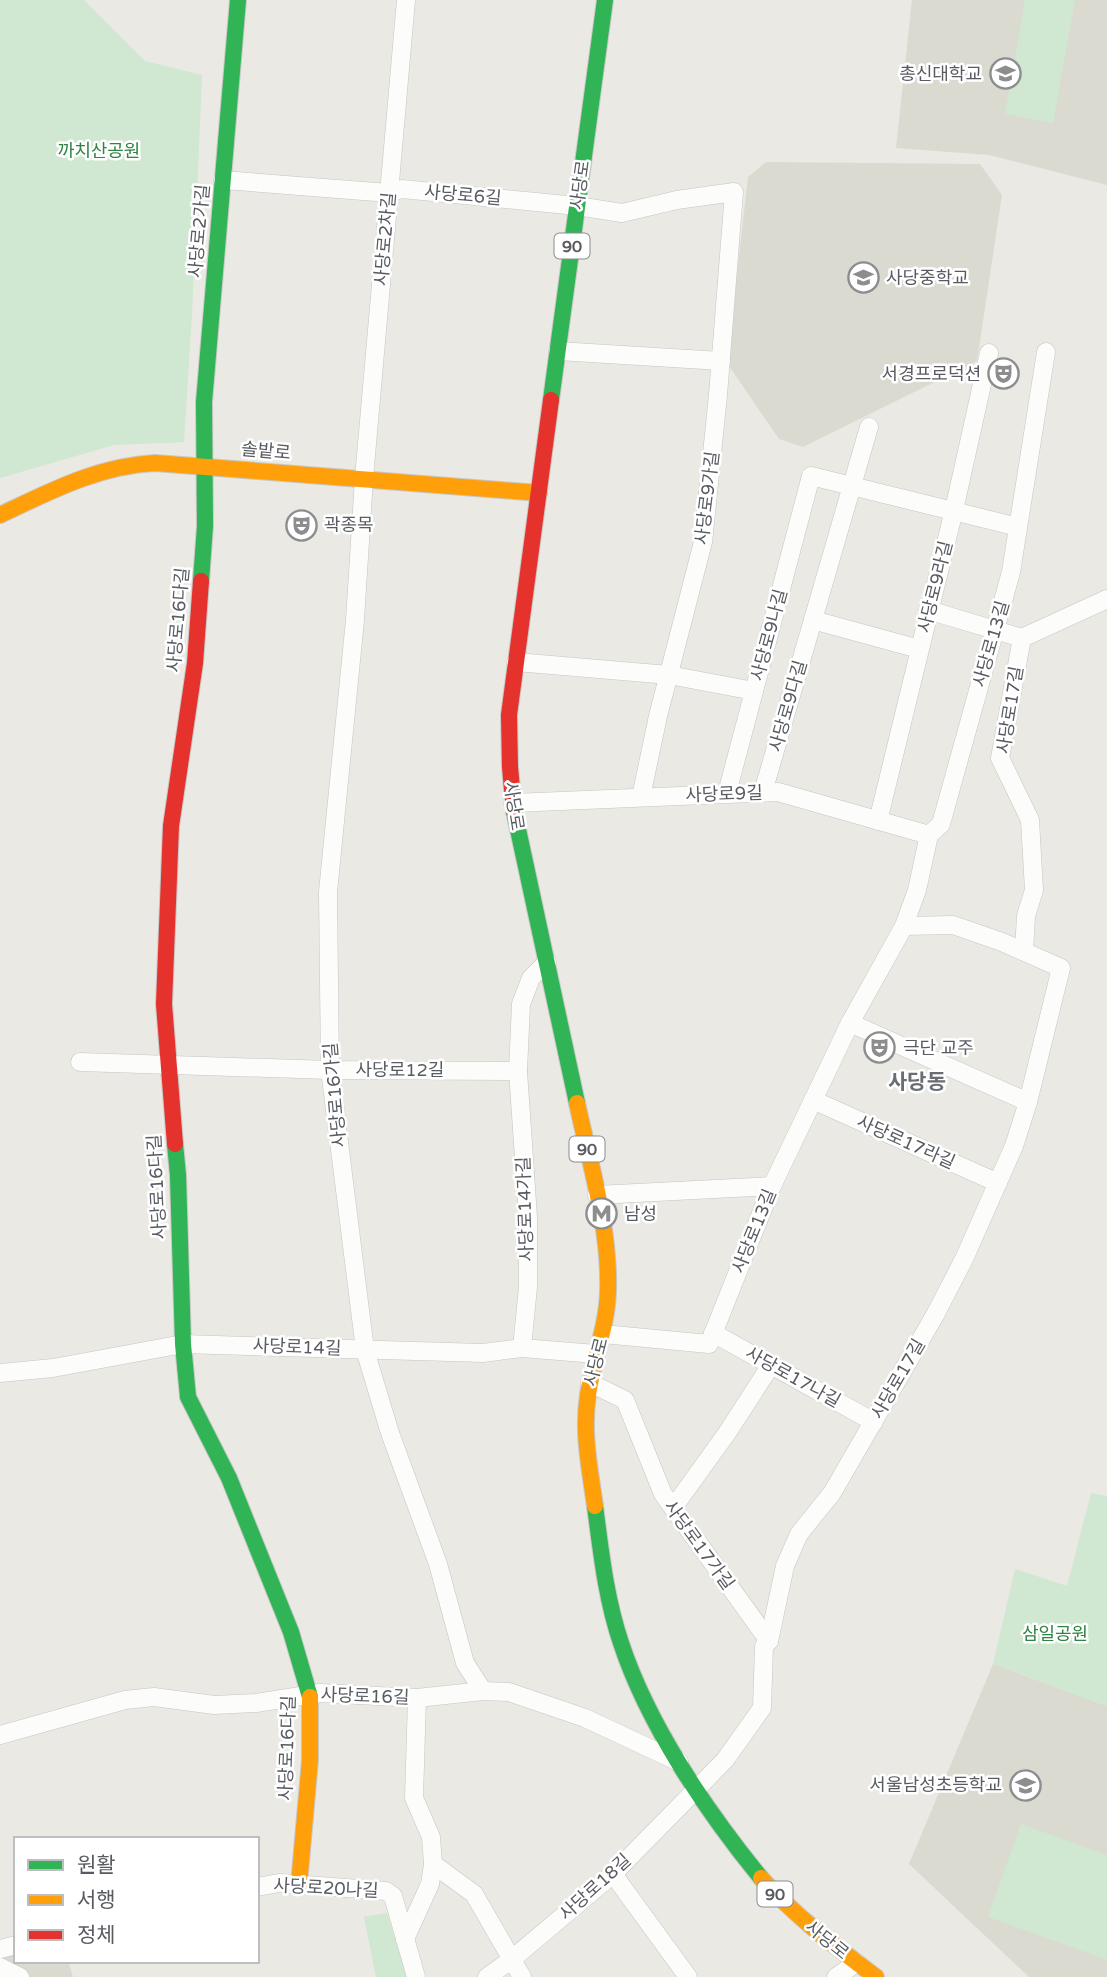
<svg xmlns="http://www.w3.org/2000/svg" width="1107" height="1977" viewBox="0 0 1107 1977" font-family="'Varela Round','Noto Sans KR',sans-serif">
  <rect width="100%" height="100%" fill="#eae9e3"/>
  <!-- education -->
  <g fill="#dbdad1">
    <polygon points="912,0 1107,0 1107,185 989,155 896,148"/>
    <polygon points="766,162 980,164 1002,195 977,361 803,447 779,439 727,363 748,177"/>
    <polygon points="993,1664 1107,1706 1107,1977 1029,1977 909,1864"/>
    <polygon points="16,1945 16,1961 68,1961 73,1977 20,1977 0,1967 0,1950"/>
  </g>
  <!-- green -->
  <g fill="#d0e7d1">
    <polygon points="0,0 84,0 145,61 202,75 192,314 184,442 114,445 0,478"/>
    <polygon points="1025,0 1075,0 1053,123 1005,114"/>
    <polygon points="1091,1493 1107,1496 1107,1706 993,1664 1015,1569 1067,1586"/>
    <polygon points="1021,1824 1107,1855 1107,1960 988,1917"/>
    <polygon points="387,1913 407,1977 376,1977 364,1917"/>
  </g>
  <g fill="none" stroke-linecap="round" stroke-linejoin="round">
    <defs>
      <g id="street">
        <polyline points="406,0 364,478 355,620 328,892 330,1070 365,1350 390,1433 438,1564 465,1663 483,1691"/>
        <polyline points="223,180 389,193 402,189 577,206 622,213 677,200 734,192 718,395 703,542 658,716 641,797"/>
        <polyline points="558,351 721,361"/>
        <polyline points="928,610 1022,638"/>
        <polyline points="813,620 919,649"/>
        <polyline points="516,662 669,675 754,691"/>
        <polyline points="763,792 869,427"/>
        <polyline points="727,793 811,476 1018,527"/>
        <polyline points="513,803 778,792 929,835"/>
        <polyline points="878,821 954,510 989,353"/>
        <polyline points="1024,951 1026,916 1034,890 1030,820 1000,758 1022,638 1107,599"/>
        <polyline points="850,1023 1028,1102"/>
        <polyline points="80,1062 330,1070 518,1071"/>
        <polyline points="813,1100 998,1183"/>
        <polyline points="597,1195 772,1186"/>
        <polyline points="713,1333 874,1422"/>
        <polyline points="603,1334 709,1344 772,1186 850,1023 904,926 917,890 929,835 941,824 1011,572 1046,352"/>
        <polyline points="522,1348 528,1287 528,1217 518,1071 521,1004 531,978 547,962"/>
        <polyline points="0,1373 53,1368 183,1344 483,1353 522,1348 596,1354"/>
        <polyline points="590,1383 625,1400 663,1494 769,1641"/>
        <polyline points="673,1508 727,1433 771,1365"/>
        <polyline points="0,1735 125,1700 154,1697 214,1705 256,1703 320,1693 417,1698 483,1691 509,1692 585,1718 679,1762"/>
        <polyline points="433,1864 474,1894 522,1977"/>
        <polyline points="613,1874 688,1977"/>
        <polyline points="257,1887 279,1883 386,1891 393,1896 416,1977"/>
        <polyline points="405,1939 430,1884 433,1864 431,1837 414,1798 417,1698"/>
        <polyline points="0,1949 16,1945"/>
        <polyline points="0,1967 20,1977"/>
        <polyline points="487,1977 511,1960 613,1874 725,1760 762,1708 764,1646 769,1641 785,1566 799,1534 832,1493 935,1315 964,1259 1014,1146 1028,1102 1061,968 1002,942 953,925 904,926"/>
        <polyline points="836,1977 856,1963"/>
      </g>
      <g id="fast">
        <polyline points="551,400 605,0"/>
        <polyline points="201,581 205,526 204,402 238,0"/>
        <polyline points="514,811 577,1103"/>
        <polyline points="175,1144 178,1175 183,1344 188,1397 229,1478 291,1632 310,1697"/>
        <path d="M595,1506C601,1552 606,1599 621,1643C648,1725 707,1812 761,1878"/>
      </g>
      <g id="slow">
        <path d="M0,515C51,491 98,466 155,463L539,493"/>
        <path d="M577,1103C590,1164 610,1228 608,1291C607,1327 593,1360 588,1395C582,1432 590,1470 595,1506"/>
        <path d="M761,1878C796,1917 835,1946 876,1977"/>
        <polyline points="299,1884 310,1760 310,1697"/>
      </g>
      <g id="jam">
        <polyline points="514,811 510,767 509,715 551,400"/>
        <polyline points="175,1144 164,1004 171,826 195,663 201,581"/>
      </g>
    </defs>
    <!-- street casing -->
    <use href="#street" stroke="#c6c5c5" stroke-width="19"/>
    <!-- fast casing -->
    <use href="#fast" stroke="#c8c8c8" stroke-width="18"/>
    <!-- slow casing -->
    <use href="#slow" stroke="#c8c8c8" stroke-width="18"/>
    <!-- jam casing -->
    <use href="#jam" stroke="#c8c8c8" stroke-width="18"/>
    <!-- street -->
    <use href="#street" stroke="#fcfcfb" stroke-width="18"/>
    <!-- fast -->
    <use href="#fast" stroke="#30b455" stroke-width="16"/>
    <!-- slow -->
    <use href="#slow" stroke="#ff9f0a" stroke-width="16"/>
    <!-- jam -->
    <use href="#jam" stroke="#e5322d" stroke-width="16"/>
  </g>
  <!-- icons -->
  <defs>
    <symbol id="university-ring" viewBox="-11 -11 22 22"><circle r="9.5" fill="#fff" stroke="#8c8d8f" stroke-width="1.5"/><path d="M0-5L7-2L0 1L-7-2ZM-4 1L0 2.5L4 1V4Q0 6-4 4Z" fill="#8c8d8f"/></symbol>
    <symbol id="school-ring" viewBox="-11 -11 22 22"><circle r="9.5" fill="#fff" stroke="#8c8d8f" stroke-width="1.5"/><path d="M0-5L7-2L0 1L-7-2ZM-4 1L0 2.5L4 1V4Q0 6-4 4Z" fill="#8c8d8f"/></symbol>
    <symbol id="theatre-ring" viewBox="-11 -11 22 22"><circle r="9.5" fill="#fff" stroke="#8c8d8f" stroke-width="1.5"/><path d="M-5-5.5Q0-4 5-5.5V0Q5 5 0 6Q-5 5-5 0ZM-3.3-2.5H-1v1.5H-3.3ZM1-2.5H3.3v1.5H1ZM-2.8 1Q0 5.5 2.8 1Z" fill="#8c8d8f"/></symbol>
    <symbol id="metro-ring" viewBox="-11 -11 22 22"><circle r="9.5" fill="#fff" stroke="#8c8d8f" stroke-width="1.5"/><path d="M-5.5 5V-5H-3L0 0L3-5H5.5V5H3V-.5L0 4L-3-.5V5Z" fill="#8c8d8f"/></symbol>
  </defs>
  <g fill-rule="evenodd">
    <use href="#university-ring" x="988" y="56" width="35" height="35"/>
    <use href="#school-ring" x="846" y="260" width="35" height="35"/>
    <use href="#theatre-ring" x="986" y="356" width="35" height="35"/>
    <use href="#theatre-ring" x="284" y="508" width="35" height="35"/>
    <use href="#theatre-ring" x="862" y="1030" width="35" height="35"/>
    <use href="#metro-ring" x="584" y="1196" width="35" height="35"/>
    <use href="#school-ring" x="1008" y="1768" width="35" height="35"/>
  </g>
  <g text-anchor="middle" stroke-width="5" stroke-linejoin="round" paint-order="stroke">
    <!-- shield labels -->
    <g fill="#fff" stroke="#8b8c91" stroke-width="2">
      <rect x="554.5" y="233.5" width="35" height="25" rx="5"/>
      <rect x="569.5" y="1136.5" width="35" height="25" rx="5"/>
      <rect x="757.5" y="1881.5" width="35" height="25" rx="5"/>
    </g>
    <g font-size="16" font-weight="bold" fill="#595b62">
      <text x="572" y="252">90</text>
      <text x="587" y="1155">90</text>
      <text x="775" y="1900">90</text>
    </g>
    <!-- poi labels -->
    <g font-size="18" fill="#595b62" stroke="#fff" text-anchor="start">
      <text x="982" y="80" text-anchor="end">총신대학교</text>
      <text x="886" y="284">사당중학교</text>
      <text x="981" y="380" text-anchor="end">서경프로덕션</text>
      <text x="324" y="531">곽종목</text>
      <text x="903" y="1054">극단 교주</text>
      <text x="624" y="1220">남성</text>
      <text x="1002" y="1791" text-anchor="end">서울남성초등학교</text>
    </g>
    <!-- park labels -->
    <g font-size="18" fill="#2f8343" stroke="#fff">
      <text x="99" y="157">까치산공원</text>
      <text x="1055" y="1640">삼일공원</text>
    </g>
    <!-- street labels -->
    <g font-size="18" fill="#595b62" stroke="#fff">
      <text transform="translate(580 185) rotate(-82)" y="6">사당로</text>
      <text transform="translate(463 195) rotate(5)" y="6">사당로6길</text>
      <text transform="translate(199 231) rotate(-85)" y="6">사당로2가길</text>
      <text transform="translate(385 239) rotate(-85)" y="6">사당로2차길</text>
      <text transform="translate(266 451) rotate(5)" y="6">솔밭로</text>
      <text transform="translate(707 498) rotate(-83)" y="6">사당로9가길</text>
      <text transform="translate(935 587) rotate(-76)" y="6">사당로9라길</text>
      <text transform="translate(178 620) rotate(-85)" y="6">사당로16다길</text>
      <text transform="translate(769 635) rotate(-75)" y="6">사당로9나길</text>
      <text transform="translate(991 644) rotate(-74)" y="6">사당로13길</text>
      <text transform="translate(788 706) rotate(-74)" y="6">사당로9다길</text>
      <text transform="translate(1010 710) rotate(-81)" y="6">사당로17길</text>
      <text transform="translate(724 794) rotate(-2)" y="6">사당로9길</text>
      <text transform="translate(514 806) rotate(81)" y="6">사당로</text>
      <text x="400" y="1076">사당로12길</text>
      <text transform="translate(335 1095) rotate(-95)" y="6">사당로16가길</text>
      <text transform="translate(906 1142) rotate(24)" y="6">사당로17라길</text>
      <text transform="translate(157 1187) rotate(-93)" y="6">사당로16다길</text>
      <text transform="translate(525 1209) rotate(-92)" y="6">사당로14가길</text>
      <text transform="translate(754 1231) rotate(-68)" y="6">사당로13길</text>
      <text transform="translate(297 1347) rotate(2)" y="6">사당로14길</text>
      <text transform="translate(596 1362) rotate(-76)" y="6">사당로</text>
      <text transform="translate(793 1377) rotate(29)" y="6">사당로17나길</text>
      <text transform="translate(898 1379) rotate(-60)" y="6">사당로17길</text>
      <text transform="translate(699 1545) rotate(54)" y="6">사당로17가길</text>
      <text transform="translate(365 1696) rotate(2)" y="6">사당로16길</text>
      <text transform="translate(287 1748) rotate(-88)" y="6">사당로16다길</text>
      <text transform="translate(595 1887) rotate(-42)" y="6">사당로18길</text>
      <text transform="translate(326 1888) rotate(3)" y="6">사당로20나길</text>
      <text transform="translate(827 1940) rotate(39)" y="6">사당로</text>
    </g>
    <!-- quarter labels -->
    <g font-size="21" font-weight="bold" fill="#6a6d74" stroke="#fff">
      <text x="917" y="1089">사당동</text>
    </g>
  </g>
  <!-- legend -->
  <rect x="14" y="1837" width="245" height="126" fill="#ffffff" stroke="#bdbdc0" stroke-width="2"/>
  <rect x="28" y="1860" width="35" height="10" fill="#30b455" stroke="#bdbdc0" stroke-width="2"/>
  <text x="77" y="1872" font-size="21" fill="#595b62">원활</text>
  <rect x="28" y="1895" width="35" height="10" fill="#ff9f0a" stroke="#bdbdc0" stroke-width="2"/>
  <text x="77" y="1907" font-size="21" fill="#595b62">서행</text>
  <rect x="28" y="1930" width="35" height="10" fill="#e5322d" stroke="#bdbdc0" stroke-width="2"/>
  <text x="77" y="1942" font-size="21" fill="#595b62">정체</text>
</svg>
